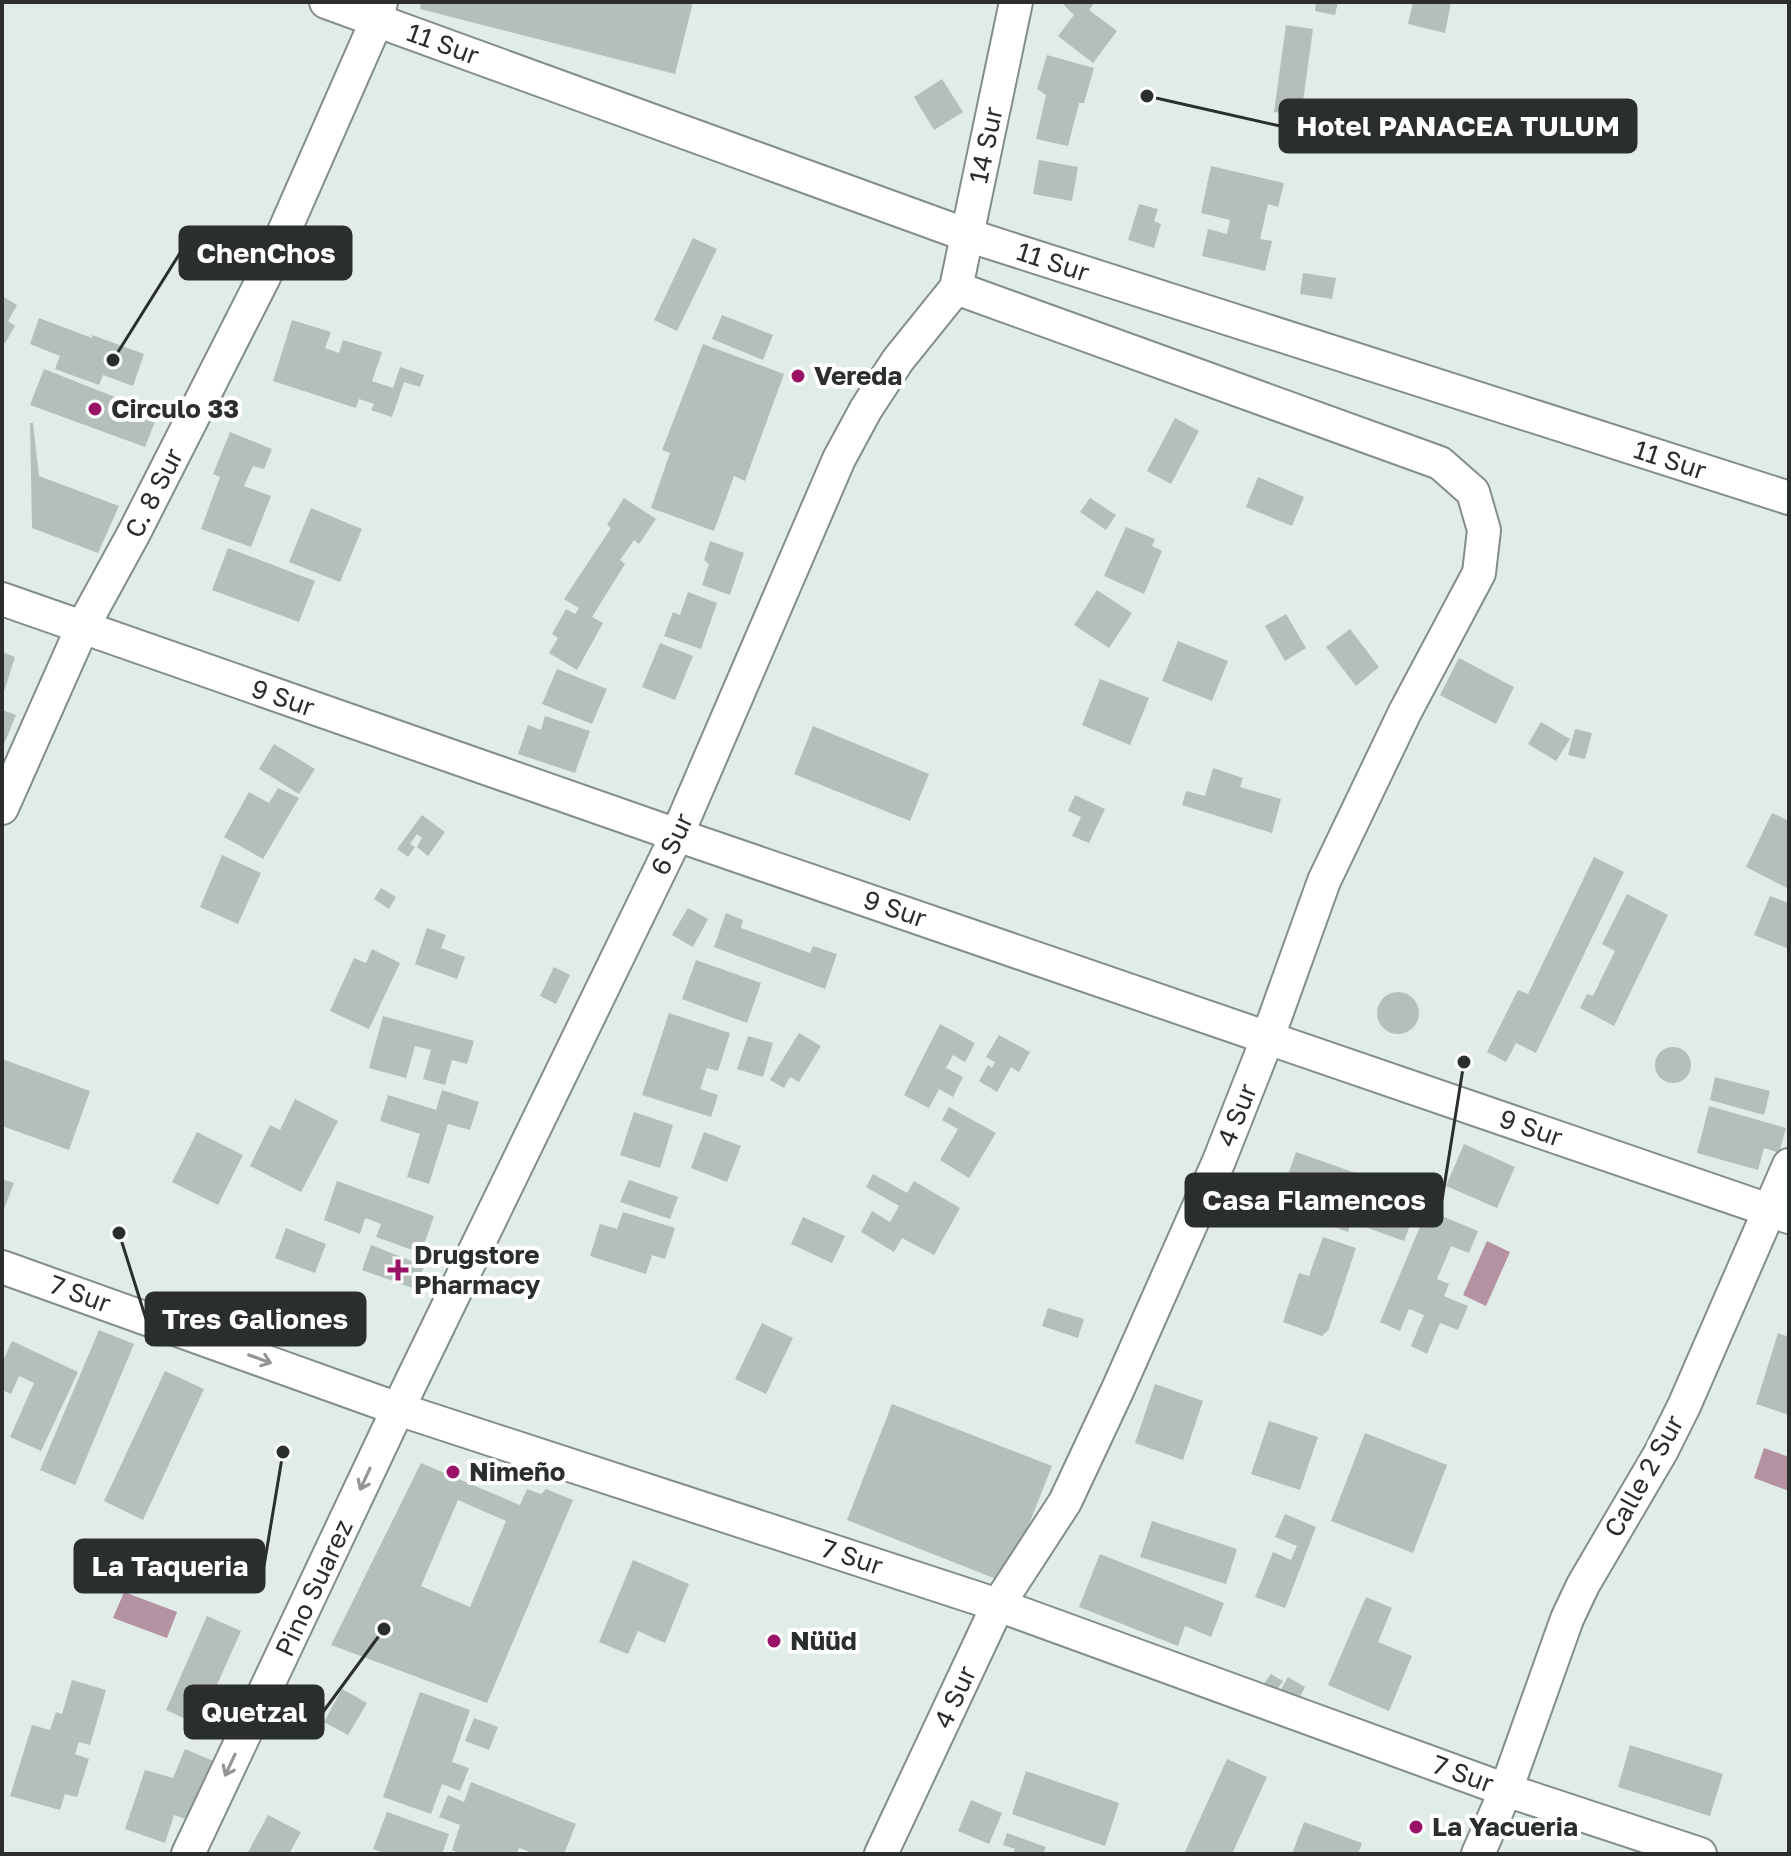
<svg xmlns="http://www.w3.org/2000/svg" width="1791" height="1856" viewBox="0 0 1791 1856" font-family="'Golos Text',sans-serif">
  <rect width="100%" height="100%" fill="#e1ece9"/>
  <!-- water -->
  <g fill="#b592a2">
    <polygon points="1487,1241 1510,1252 1486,1306 1463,1295"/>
    <polygon points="1764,1448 1789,1457 1789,1491 1754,1478"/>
    <polygon points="124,1592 177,1612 167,1638 113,1618"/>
  </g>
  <!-- building -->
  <g fill="#b4bfbc" fill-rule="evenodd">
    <polygon points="421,2 693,2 675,74 420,9"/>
    <polygon points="1061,2 1095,2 1089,10 1117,31 1093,63 1058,36 1074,15"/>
    <polygon points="1316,2 1338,2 1335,15 1315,11"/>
    <polygon points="1413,2 1451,2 1445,33 1408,24"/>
    <polygon points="1286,25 1313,29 1301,116 1274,112"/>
    <polygon points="1047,55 1094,68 1084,103 1079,103 1068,146 1036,139 1046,95 1037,89"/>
    <polygon points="942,79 963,112 934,130 914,97"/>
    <polygon points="1039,160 1078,167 1072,201 1033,194"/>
    <polygon points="1211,166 1284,183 1278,207 1268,204 1260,239 1272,241 1265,271 1202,256 1208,229 1227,234 1230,220 1201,213"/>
    <polygon points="1139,204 1158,209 1154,221 1161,224 1154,248 1128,240"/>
    <polygon points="693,238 717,249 677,331 654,320"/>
    <polygon points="1303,273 1336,278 1332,299 1300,294"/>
    <polygon points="2,296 17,305 8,321 15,326 5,343 2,341"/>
    <polygon points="722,315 773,335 763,360 712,339"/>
    <polygon points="39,318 92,338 92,335 144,354 133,386 103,375 99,385 55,369 60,356 30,344"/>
    <polygon points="292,320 331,332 325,348 339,353 343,340 382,352 372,381 393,388 400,367 424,375 420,387 404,382 392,417 371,410 374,404 359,399 356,408 273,381"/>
    <polygon points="703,344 784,374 745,481 734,476 714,531 651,508 670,453 662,450"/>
    <polygon points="44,369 158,414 145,447 30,405"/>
    <polygon points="1175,418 1199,431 1171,484 1147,471"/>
    <polygon points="30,423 33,423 39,476 119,506 98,553 32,528"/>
    <polygon points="230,432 272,449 264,469 253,466 244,486 271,496 251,547 201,529 220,477 213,474"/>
    <polygon points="1258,477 1304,497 1292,526 1246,507"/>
    <polygon points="624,498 656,519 639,544 634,540 620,560 625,564 592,617 603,623 577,670 549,653 558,638 552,634 566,609 575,614 579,608 564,599 611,528 607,525"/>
    <polygon points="1090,498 1116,515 1106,530 1080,512"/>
    <polygon points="311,508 362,529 340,582 289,562"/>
    <polygon points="1126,527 1155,539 1152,546 1162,551 1144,594 1104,576"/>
    <polygon points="710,541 744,553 730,595 702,585 709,564 704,560"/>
    <polygon points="228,548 315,581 299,622 212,590"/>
    <polygon points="1097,590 1132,613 1109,648 1074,625"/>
    <polygon points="688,592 717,603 701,649 664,636 673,612 680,615"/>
    <polygon points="1286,614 1306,648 1285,661 1265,626"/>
    <polygon points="1350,629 1379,667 1356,686 1326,647"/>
    <polygon points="1178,641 1228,661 1212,701 1162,681"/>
    <polygon points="660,643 693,656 675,700 642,687"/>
    <polygon points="2,652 15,657 3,695 2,695"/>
    <polygon points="1459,658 1514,687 1496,724 1440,695"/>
    <polygon points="557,669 607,689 592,724 542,704"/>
    <polygon points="1100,679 1149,698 1130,745 1082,725"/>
    <polygon points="2,710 16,715 2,749"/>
    <polygon points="545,716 590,731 575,773 518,754 528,725 541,730"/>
    <polygon points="1541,722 1570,739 1556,761 1528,744"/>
    <polygon points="813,726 929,774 910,821 794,774"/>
    <polygon points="1575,729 1592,733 1585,759 1568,755"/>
    <polygon points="274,744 315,769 299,794 259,769"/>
    <polygon points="1213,768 1243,778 1240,787 1281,799 1272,833 1182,805 1186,791 1205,796"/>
    <polygon points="278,788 299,798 263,859 224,837 249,792 269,803"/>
    <polygon points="1075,795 1105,809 1089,843 1072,836 1081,817 1068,811"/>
    <polygon points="1772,813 1789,821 1789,889 1746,867"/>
    <polygon points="422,815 445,832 428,856 417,847 422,838 417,834 410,844 415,847 408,857 397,849"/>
    <polygon points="222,855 261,873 238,924 200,907"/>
    <polygon points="1594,857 1624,872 1536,1053 1516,1043 1506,1062 1487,1052 1518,990 1528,994"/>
    <polygon points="381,888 396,897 389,909 374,899"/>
    <polygon points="1627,894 1668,915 1614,1026 1580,1008 1587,994 1593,996 1615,951 1602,944"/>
    <polygon points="1770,896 1789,903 1789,949 1754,935"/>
    <polygon points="688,908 708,919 693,947 672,935"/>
    <polygon points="726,913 743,920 741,928 810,953 813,946 837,954 825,989 714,947"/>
    <polygon points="427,928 446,935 441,948 465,957 457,979 415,964"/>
    <polygon points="372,949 400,963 369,1029 330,1011 354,958 366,963"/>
    <polygon points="696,960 761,983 747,1023 682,999"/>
    <polygon points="554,967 570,975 556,1004 540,996"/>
    <circle cx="1398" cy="1013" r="21"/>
    <polygon points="669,1013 730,1033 718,1071 707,1068 700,1089 718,1095 711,1117 642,1095"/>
    <polygon points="383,1016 474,1041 467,1064 452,1060 445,1085 423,1079 431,1050 415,1046 406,1078 369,1068"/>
    <polygon points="940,1024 975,1043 965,1062 953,1055 946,1068 963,1077 953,1097 939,1089 929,1108 904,1095"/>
    <polygon points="799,1033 821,1046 799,1082 790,1077 784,1088 770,1080"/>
    <polygon points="999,1035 1030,1052 1019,1072 1011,1067 997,1092 979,1081 988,1065 992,1068 995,1062 986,1057"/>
    <polygon points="748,1036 773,1043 763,1077 737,1069"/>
    <circle cx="1673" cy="1065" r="18"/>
    <polygon points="2,1059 90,1091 69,1150 2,1126"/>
    <polygon points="1715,1077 1770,1091 1764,1115 1710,1100"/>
    <polygon points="442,1090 479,1102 470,1130 448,1124 429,1184 407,1177 420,1134 380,1121 388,1095 436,1110"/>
    <polygon points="295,1099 338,1121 301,1192 250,1166 270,1125 280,1130"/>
    <polygon points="1709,1106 1786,1128 1779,1153 1764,1148 1758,1170 1697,1153"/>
    <polygon points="949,1107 996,1133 969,1178 940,1160 958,1129 942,1120"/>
    <polygon points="634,1112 673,1125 660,1168 620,1155"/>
    <polygon points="197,1132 243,1155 218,1205 172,1182"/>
    <polygon points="704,1132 741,1146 727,1182 691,1168"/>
    <polygon points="1464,1144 1515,1167 1497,1208 1446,1186"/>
    <polygon points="1296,1152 1421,1196 1404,1241 1351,1222 1348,1232 1277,1206"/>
    <polygon points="873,1174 907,1193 914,1181 960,1208 934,1255 902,1238 894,1252 861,1232 872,1211 890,1222 899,1206 866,1187"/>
    <polygon points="2,1179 14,1183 2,1214"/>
    <polygon points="629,1180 678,1197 670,1219 620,1202"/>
    <polygon points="337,1181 434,1216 421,1253 376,1237 381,1224 365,1218 360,1234 324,1220"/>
    <polygon points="1427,1210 1478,1231 1469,1253 1451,1246 1437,1279 1449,1284 1444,1296 1468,1306 1458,1330 1440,1323 1427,1354 1411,1346 1424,1315 1409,1309 1400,1331 1380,1322"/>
    <polygon points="623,1212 675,1228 665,1259 652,1255 646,1274 590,1256 600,1224 617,1229"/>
    <polygon points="803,1217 845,1236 832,1263 791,1244"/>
    <polygon points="286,1228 326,1244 315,1273 275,1258"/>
    <polygon points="1323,1237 1356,1248 1329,1329 1322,1336 1283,1322 1299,1273 1309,1276"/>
    <polygon points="371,1245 424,1266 415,1289 362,1270"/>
    <polygon points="1048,1308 1084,1319 1078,1338 1042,1326"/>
    <polygon points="762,1323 793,1338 766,1394 735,1379"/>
    <polygon points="99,1330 134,1344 75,1485 40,1470"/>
    <polygon points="1778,1333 1789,1337 1789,1415 1756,1404"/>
    <polygon points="12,1341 78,1372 41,1451 10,1437 34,1383 19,1376 11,1394 2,1390 2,1363"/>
    <polygon points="165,1371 204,1389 143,1520 104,1501"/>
    <polygon points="1155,1384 1203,1401 1183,1460 1135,1443"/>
    <polygon points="892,1404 1052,1466 1006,1583 847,1520"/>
    <polygon points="1269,1421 1318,1437 1300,1490 1251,1474"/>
    <polygon points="1365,1433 1447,1465 1413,1553 1331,1521"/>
    <path d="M421,1463L520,1505L527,1489L541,1494L546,1489L573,1500L487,1703L331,1645ZM458,1500L506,1521L470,1607L421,1586Z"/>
    <polygon points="1285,1514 1316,1527 1285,1608 1255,1597 1273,1552 1291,1560 1297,1546 1275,1537"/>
    <polygon points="1152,1521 1237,1549 1226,1584 1140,1557"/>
    <polygon points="1100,1554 1224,1603 1211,1637 1185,1626 1178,1646 1079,1607"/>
    <polygon points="633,1560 689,1584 665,1643 638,1631 628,1654 599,1642"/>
    <polygon points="1366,1597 1392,1608 1378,1642 1412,1656 1389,1711 1328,1685"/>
    <polygon points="207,1616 241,1631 199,1725 166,1710"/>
    <polygon points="1271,1674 1283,1681 1275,1693 1263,1685"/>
    <polygon points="1288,1677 1305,1687 1298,1701 1280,1691"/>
    <polygon points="72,1680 106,1690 90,1745 79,1742 75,1754 89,1759 77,1797 65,1794 60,1810 10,1796 32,1725 50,1730 56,1712 62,1714"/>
    <polygon points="342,1689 367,1703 348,1735 324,1722"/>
    <polygon points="420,1692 470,1710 452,1762 469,1768 460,1791 442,1784 431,1814 383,1797"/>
    <polygon points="474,1718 498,1727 489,1750 465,1741"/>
    <polygon points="1630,1745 1723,1774 1710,1816 1618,1787"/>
    <polygon points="185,1749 216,1762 194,1822 174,1815 165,1843 125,1829 145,1770 173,1778"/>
    <polygon points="1227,1759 1267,1777 1232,1854 1184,1854"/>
    <polygon points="1026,1771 1119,1803 1105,1846 1012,1814"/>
    <polygon points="471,1782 576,1824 564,1854 526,1854 528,1851 519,1848 517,1854 461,1854 452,1850 460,1825 439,1817 448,1795 464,1802"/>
    <polygon points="971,1800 1002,1813 989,1844 958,1831"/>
    <polygon points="387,1812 449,1834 442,1854 387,1854 373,1849"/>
    <polygon points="268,1815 301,1832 289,1854 247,1854"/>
    <polygon points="1304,1822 1362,1843 1358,1854 1292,1854"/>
    <polygon points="1007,1833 1046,1847 1043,1854 1013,1854 1015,1849 1003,1845"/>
  </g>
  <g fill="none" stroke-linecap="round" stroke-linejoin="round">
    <defs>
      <g id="street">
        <polyline points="326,2 967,235 1789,498"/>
        <polyline points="2,599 677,835 1789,1217"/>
        <polyline points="2,808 82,628 134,533 264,277 377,20 381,2"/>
        <polyline points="2,1267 398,1409 998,1605 1506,1790 1700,1854"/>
        <polyline points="188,1854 398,1409 677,835 839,459 866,409 898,360 956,288 1016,2"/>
        <polyline points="881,1854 998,1605 1065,1502 1118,1389 1219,1161 1268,1037 1324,881 1405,712 1479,573 1484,530 1473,492 1440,463 956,288"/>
        <polyline points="1478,1854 1506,1790 1567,1619 1583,1585 1661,1452 1684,1406 1789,1165"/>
      </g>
    </defs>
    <!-- street casing -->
    <use href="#street" stroke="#838d8a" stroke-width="36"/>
    <!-- street -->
    <use href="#street" stroke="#fff" stroke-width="32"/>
  </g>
  <!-- one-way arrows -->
  <defs><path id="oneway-shaft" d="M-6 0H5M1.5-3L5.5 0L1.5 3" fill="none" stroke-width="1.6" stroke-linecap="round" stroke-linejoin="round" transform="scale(2)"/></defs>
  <g stroke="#949696">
    <use href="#oneway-shaft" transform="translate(260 1359) rotate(20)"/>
    <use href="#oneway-shaft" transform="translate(365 1479) rotate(115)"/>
    <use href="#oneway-shaft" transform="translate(230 1765) rotate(115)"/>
  </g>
  <!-- markers -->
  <g fill="#991266" stroke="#fff" stroke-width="3">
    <circle cx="798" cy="376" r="8"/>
    <circle cx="95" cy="409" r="8"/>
    <path d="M394 1258h8v8h8v8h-8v8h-8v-8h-8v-8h8z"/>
    <circle cx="453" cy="1472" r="8"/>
    <circle cx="774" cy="1641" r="8"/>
    <circle cx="1416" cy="1827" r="8"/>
  </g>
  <g text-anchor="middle" stroke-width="8" stroke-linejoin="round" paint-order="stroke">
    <!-- street labels -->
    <g font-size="26" fill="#2a2e2d" stroke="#fff">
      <text transform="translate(443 44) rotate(20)" y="9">11 Sur</text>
      <text transform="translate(986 145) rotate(-78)" y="9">14 Sur</text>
      <text transform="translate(1053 262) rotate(18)" y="9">11 Sur</text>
      <text transform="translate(1670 460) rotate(18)" y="9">11 Sur</text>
      <text transform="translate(154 493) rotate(-63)" y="9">C. 8 Sur</text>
      <text transform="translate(283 698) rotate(19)" y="9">9 Sur</text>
      <text transform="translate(672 844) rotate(-65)" y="9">6 Sur</text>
      <text transform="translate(895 909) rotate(19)" y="9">9 Sur</text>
      <text transform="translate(1237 1115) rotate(-68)" y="9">4 Sur</text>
      <text transform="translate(1531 1128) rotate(19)" y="9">9 Sur</text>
      <text transform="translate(80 1294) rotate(20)" y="9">7 Sur</text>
      <text transform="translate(1644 1476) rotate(-61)" y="9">Calle 2 Sur</text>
      <text transform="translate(852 1557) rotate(18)" y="9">7 Sur</text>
      <text transform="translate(314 1588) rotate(-65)" y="9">Pino Suarez</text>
      <text transform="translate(955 1697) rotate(-65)" y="9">4 Sur</text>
      <text transform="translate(1463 1774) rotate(20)" y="9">7 Sur</text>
    </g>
    <!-- poi labels -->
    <g font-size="26" font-weight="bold" fill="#2a2e2d" stroke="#fff" text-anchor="start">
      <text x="814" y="385">Vereda</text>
      <text x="111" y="418">Circulo 33</text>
      <text x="414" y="1264">Drugstore<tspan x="414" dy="30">Pharmacy</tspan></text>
      <text x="469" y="1481">Nimeño</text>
      <text x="790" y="1650">Nüüd</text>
      <text x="1432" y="1836">La Yacueria</text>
    </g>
  </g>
  <!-- callouts -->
  <path fill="none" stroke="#2a2e2d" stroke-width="3" d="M1147 96L1280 126M113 360L180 253M1464 1062L1442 1200M119 1233L146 1319M283 1452L264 1566M384 1629L323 1712"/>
  <g fill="#2a2e2d" stroke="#fff" stroke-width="3">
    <circle cx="1147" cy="96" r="8"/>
    <circle cx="113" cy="360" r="8"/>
    <circle cx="1464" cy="1062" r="8"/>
    <circle cx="119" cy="1233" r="8"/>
    <circle cx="283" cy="1452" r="8"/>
    <circle cx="384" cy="1629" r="8"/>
  </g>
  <g fill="#2a2e2d" stroke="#2a2e2d" stroke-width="3">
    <rect x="1280" y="100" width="356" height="52" rx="8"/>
    <rect x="180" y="227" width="171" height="52" rx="8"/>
    <rect x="1186" y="1174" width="256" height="52" rx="8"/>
    <rect x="146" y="1293" width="219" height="52" rx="8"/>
    <rect x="75" y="1540" width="189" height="52" rx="8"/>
    <rect x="185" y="1686" width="138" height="52" rx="8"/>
  </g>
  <g font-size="28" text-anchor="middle" font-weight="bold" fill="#fff">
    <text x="1458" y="136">Hotel PANACEA TULUM</text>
    <text x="266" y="263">ChenChos</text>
    <text x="1314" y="1210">Casa Flamencos</text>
    <text x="255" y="1329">Tres Galiones</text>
    <text x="170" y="1576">La Taqueria</text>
    <text x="254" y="1722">Quetzal</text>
  </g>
  <!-- border -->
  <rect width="1791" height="1856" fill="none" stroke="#2a2e2d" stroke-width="8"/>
</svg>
